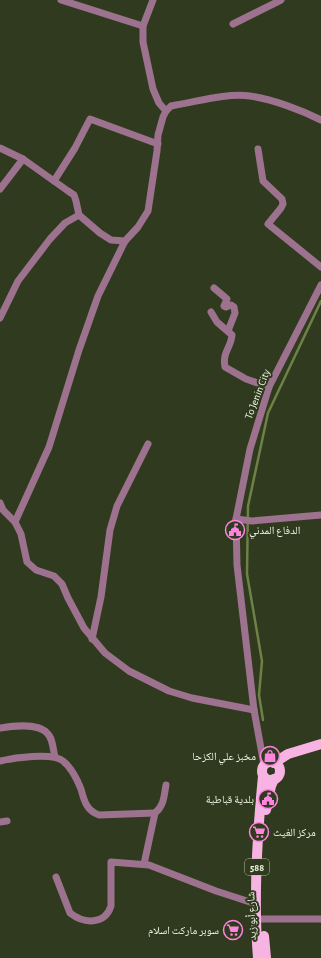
<svg xmlns="http://www.w3.org/2000/svg" width="321" height="958" viewBox="0 0 321 958" font-family="'Alegreya Sans','Noto Naskh Arabic',sans-serif">
  <rect width="100%" height="100%" fill="#303a1e"/>
  <g fill="none" stroke-linecap="round" stroke-linejoin="round">
    <!-- stream -->
    <polyline stroke="#6e8147" stroke-width="2.5" points="263,720 259,695 262,661 247,574 248,506 268,413 321,301"/>
    <!-- minor -->
    <g stroke="#9c728f" stroke-width="7">
      <polyline points="61,0 143,26"/>
      <polyline points="153,0 143,26 143,42 153,89 159,103 166,111"/>
      <polyline points="233,24 281,0"/>
      <polyline points="0,148 23,159 68,191 74,195 76,201 79,215 100,233 111,240 125,241"/>
      <polyline points="258,149 263,181 282,199 283,204 281,208 268,224 321,267"/>
      <polyline points="54,181 75,148 90,119 158,144"/>
      <polyline points="0,189 23,159"/>
      <polyline points="214,288 227,299 224,306 226,307 231,305 234,307 235,313 228,331"/>
      <path d="M211,312L217,322L232,335C231,348 222,352 225,367L246,379L269,387"/>
      <polyline points="0,318 18,281 50,239 65,223 79,215"/>
      <polyline points="0,503 3,510 15,522 21,534 27,562 36,570 54,576 62,584 68,598 84,628 105,653 129,671 169,691 192,698 254,710"/>
      <polyline points="236,519 252,521 321,515"/>
      <path d="M15,522L49,447L79,350L98,296L125,241L138,227L148,211L157,151L158,135L163,117L166,111L171,106L176,105C200,101 226,93 250,96C272,99 301,110 321,120"/>
      <polyline points="92,639 101,597 110,530 117,506 148,444"/>
      <path d="M0,728C12,726 38,723 47,733C53,738 53,750 55,757"/>
      <path d="M0,761C13,758 53,752 63,761C72,768 77,779 81,789C84,801 87,811 99,815L155,813"/>
      <polyline points="264,765 254,710 237,565 236,519 250,449 269,387 321,285"/>
      <polyline points="0,822 7,821"/>
      <path d="M144,864L155,813C164,806 164,796 166,785"/>
      <path d="M56,877L70,913C84,924 105,925 111,906V862L149,865L216,891L256,904"/>
      <polyline points="262,919 321,919"/>
    </g>
    <!-- primary -->
    <g stroke="#f7b4e3" stroke-width="10">
      <circle cx="271" cy="771" r="9"/>
      <polyline points="274,763 288,754 321,744"/>
      <polyline points="266,810 271,786 274,779"/>
      <polyline points="264,936 266,958"/>
      <path d="M258,958C253,898 257,836 263,776"/>
    </g>
  </g>
  <!-- icons -->
  <defs>
    <symbol id="civic-ring" viewBox="-11 -11 22 22"><circle r="9.5" fill="#303a1e" stroke="#fe85df" stroke-width="1.5"/><path d="M-.6-6.5H3V-4.5H.6V-3L4-1V1h2V6H-6V1h2V-1L-.6-3ZM-1.2 2.5V6h2.4V2.5Z" fill="#fe85df"/></symbol>
    <symbol id="shop-ring" viewBox="-11 -11 22 22"><circle r="9.5" fill="#303a1e" stroke="#fe85df" stroke-width="1.5"/><path d="M-5-2.5h2.3a2.7 3.5 0 0 1 5.4 0H5L5.5 6h-11ZM-1.5-2.5h3a1.5 2.3 0 0 0-3 0Z" fill="#fe85df"/></symbol>
    <symbol id="supermarket-ring" viewBox="-11 -11 22 22"><circle r="9.5" fill="#303a1e" stroke="#fe85df" stroke-width="1.5"/><path d="M-6-5.5h2.5l.6 2H6L4.5 2H-2.5L-4.4-4H-6ZM-1.5 3.2a1.3 1.3 0 1 0 .1 0ZM3 3.2a1.3 1.3 0 1 0 .1 0Z" fill="#fe85df"/></symbol>
  </defs>
  <g fill-rule="evenodd">
    <use href="#civic-ring" x="224" y="519" width="22" height="22"/>
    <use href="#shop-ring" x="259" y="745" width="22" height="22"/>
    <use href="#civic-ring" x="257" y="788" width="22" height="22"/>
    <use href="#supermarket-ring" x="248" y="821" width="22" height="22"/>
    <use href="#supermarket-ring" x="222" y="919" width="22" height="22"/>
  </g>
  <g text-anchor="middle" stroke-width="4" stroke-linejoin="round" paint-order="stroke">
    <!-- shield labels -->
    <rect fill="#303a1e" stroke="#b6bea9" stroke-width="1" x="245" y="859" width="24" height="16" rx="3"/>
    <g font-size="10" font-weight="bold" fill="#eff6e5">
      <text x="257" y="871">588</text>
    </g>
    <!-- street labels -->
    <g font-size="11" fill="#eff6e5" stroke="#303a1e">
      <text transform="translate(257 394) rotate(-69)" y="4">To Jenin City</text>
      <text transform="translate(251 916) rotate(-92)" y="4">شارع أبو زيد</text>
    </g>
    <!-- poi labels -->
    <g font-size="11" fill="#eff6e5" stroke="#303a1e" text-anchor="end">
      <text x="249" y="534" text-anchor="start">الدفاع المدني</text>
      <text x="256" y="760">مخبز علي الكزحا</text>
      <text x="254" y="803">بلدية قباطية</text>
      <text x="273" y="836" text-anchor="start">مركز الغيث</text>
      <text x="219" y="934">سوبر ماركت اسلام</text>
    </g>
  </g>
</svg>
